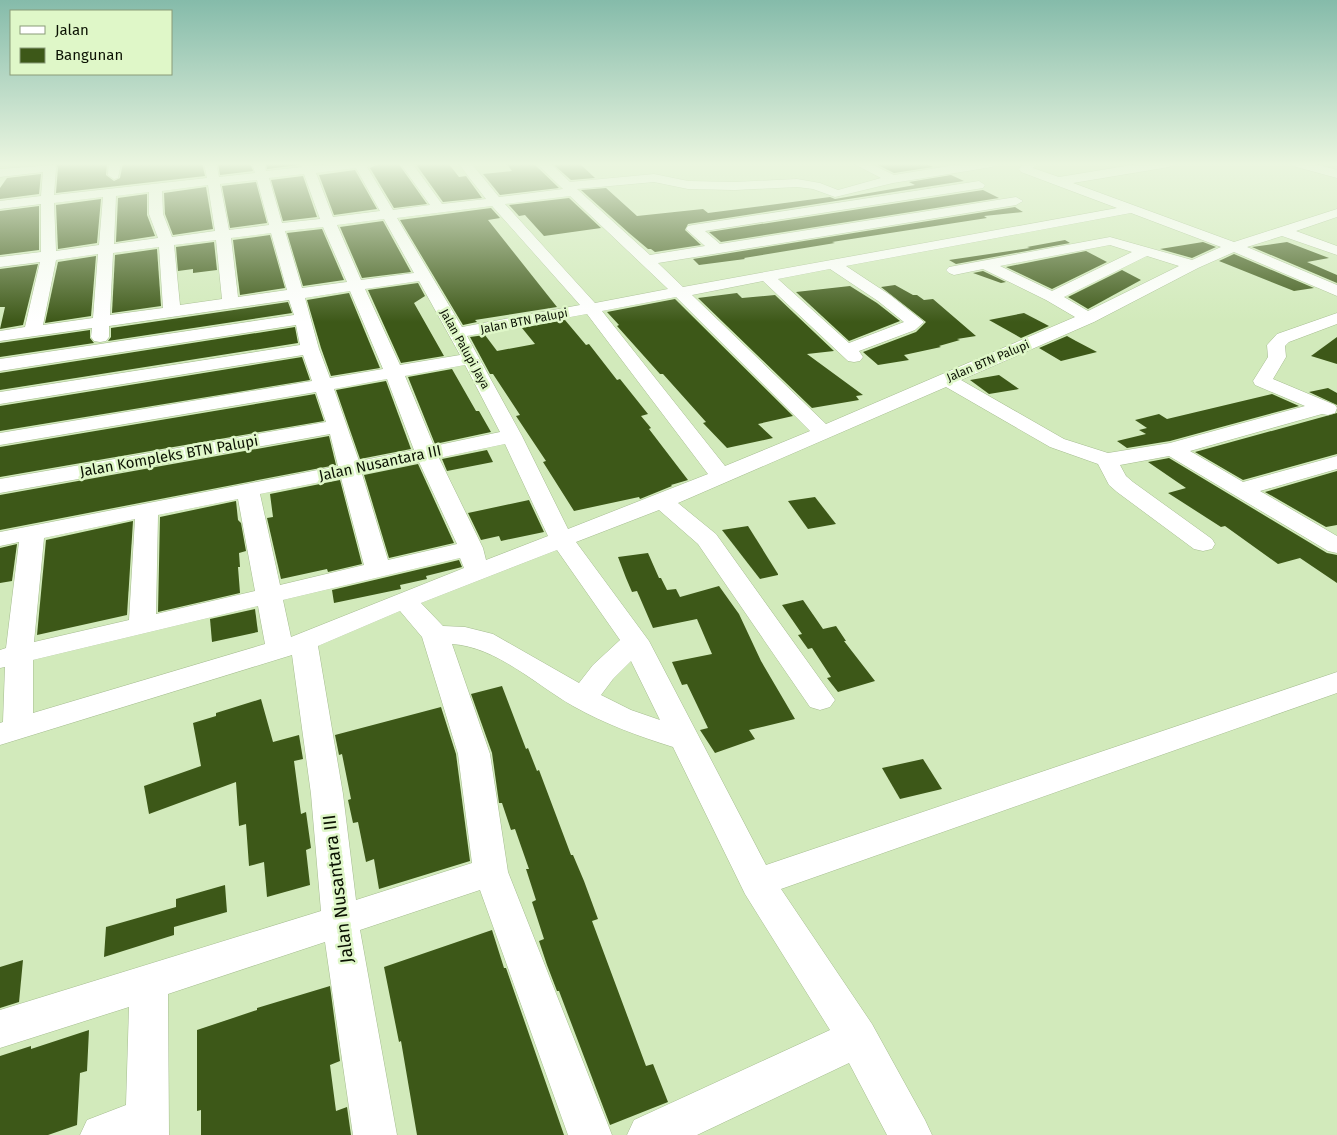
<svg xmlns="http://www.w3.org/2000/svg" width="1337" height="1135" viewBox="0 0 1337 1135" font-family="'Fira Sans',sans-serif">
  <rect width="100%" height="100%" fill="#d2eabb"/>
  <!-- building -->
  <g fill="#3d5818">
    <polygon points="107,163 106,175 114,181 120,178 123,163 202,163 205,176 56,193 58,168 56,164"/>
    <polygon points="218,163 250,163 253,171 220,175"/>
    <polygon points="266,163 298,163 299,165 267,169"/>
    <polygon points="380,163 398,163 427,204 394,208 370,168"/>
    <polygon points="415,163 448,163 459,177 466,176 482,198 443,202"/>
    <polygon points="506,163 533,163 559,188 500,195 483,174 512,171"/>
    <polygon points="566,163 579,163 595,178 571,180 554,165"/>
    <polygon points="874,163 925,163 933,167 894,173"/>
    <polygon points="355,170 377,209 334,215 319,175"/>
    <polygon points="41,174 39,194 0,199 0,188 7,178"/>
    <polygon points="951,175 964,181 688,224 685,230 701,245 655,252 651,249 648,249 629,233 581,190 606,188 637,216 703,209 708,213 830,197 835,199 915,185 909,182"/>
    <polygon points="303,176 317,217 283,221 271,180"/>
    <polygon points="256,182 267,223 230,228 222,186"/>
    <polygon points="206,187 213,229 173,235 165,214 164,193"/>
    <polygon points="983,190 999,198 721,242 709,232"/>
    <polygon points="147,194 147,215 155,236 116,242 118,198"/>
    <polygon points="569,198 601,228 544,236 525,215 519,216 509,205"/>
    <polygon points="101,199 97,243 58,249 56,205"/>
    <polygon points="39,206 39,250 0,255 0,211"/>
    <polygon points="1015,207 1023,212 984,216 987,218 832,242 835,243 744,258 745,259 699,265 693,259"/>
    <polygon points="491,208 500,218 488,220 557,307 475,320 477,322 463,325 400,220"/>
    <polygon points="383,221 411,272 362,278 340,227"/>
    <polygon points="322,229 344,280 303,286 287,233"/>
    <polygon points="270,235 285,288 240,295 233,240"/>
    <polygon points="1065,240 1070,243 956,264 949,260 1030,248 1027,247"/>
    <polygon points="214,242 217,270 193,273 193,269 178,271 176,247"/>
    <polygon points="1203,242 1216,247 1192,258 1160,249"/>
    <polygon points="1287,242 1329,258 1307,262 1337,275 1337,283 1252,247"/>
    <polygon points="157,249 161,306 112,313 115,255"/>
    <polygon points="1086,251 1107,262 1052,289 1006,267"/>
    <polygon points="1234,254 1314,288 1294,291 1219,261"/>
    <polygon points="96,256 91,316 45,323 58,262"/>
    <polygon points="38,264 23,325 0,329 5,307 0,307 0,269"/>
    <polygon points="1122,270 1141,280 1088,309 1068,297"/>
    <polygon points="983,271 1006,282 1001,283 973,273"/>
    <polygon points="418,283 425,296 414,303 444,356 401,363 368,290"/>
    <polygon points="895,285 913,295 917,295 924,300 933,299 976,336 957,339 960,340 939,346 941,347 904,355 909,360 878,365 863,352 916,332 926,322 881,287"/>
    <polygon points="850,286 877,303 900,321 849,341 796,292"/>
    <polygon points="349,293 380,368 331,376 321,348 307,300"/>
    <polygon points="737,293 742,298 775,295 834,351 807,354 863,395 856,396 859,400 812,408 698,298"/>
    <polygon points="675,299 793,416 758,424 773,438 727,448 703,423 706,422 663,374 660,374 617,326 619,325 607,312"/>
    <polygon points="288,302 292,313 108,341 111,337 111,328"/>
    <polygon points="1024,313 1049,326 1021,338 989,320"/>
    <polygon points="565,320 586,345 589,344 617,380 620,379 648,414 641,416 651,428 649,429 688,480 671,485 672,486 640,499 639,497 574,511 543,462 546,461 516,416 520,415 493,374 490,374 470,337 485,335 497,351 535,344 522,328"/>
    <polygon points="295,327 298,343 0,390 0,373"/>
    <polygon points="90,330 90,338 94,343 0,357 0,343"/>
    <polygon points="1067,336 1076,341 1097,352 1061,361 1039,348"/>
    <polygon points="1337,337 1337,364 1311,356"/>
    <polygon points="302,357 310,380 0,431 0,406"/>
    <polygon points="452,369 476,411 479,411 491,432 435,444 408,377"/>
    <polygon points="999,375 1019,389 989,394 970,380"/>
    <polygon points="386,381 411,449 360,459 336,390"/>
    <polygon points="1328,388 1337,393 1337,405 1309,392"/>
    <polygon points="315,394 324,421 0,477 0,447"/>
    <polygon points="1272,394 1299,406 1170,441 1127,448 1117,441 1146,434 1139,430 1147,428 1135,420 1159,414 1167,419"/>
    <polygon points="1337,413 1337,454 1243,480 1195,452"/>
    <polygon points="329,436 336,465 0,530 0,495"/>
    <polygon points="487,450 493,462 447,471 442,459"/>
    <polygon points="1169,458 1327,553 1337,555 1337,583 1300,558 1278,564 1225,526 1221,527 1168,493 1186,488 1148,462"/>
    <polygon points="418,464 454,543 389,558 364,475"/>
    <polygon points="1337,471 1337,525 1326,527 1265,492"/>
    <polygon points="340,480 362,564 328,572 327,569 281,579 267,518 273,517 270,494"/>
    <polygon points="815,497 836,524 808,529 788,501"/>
    <polygon points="529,500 544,532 501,541 499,536 481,540 468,513"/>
    <polygon points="236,501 238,520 241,523 246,551 239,553 240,567 238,567 240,593 158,612 160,517"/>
    <polygon points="133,521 127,615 37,635 46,540"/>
    <polygon points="748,526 778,574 778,575 760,579 722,530"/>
    <polygon points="17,544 12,581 0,583 0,548"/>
    <polygon points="648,553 659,578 661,578 667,590 676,589 680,597 719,586 739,614 761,661 795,719 749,730 755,739 715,753 700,730 708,728 687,684 682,685 672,662 712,654 697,619 653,628 637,591 632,592 626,578 618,557"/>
    <polygon points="459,560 462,567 426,576 427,579 400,585 401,589 334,603 332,590"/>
    <polygon points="803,600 823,629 836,626 846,641 844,641 875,681 838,692 827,678 831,677 812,648 808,649 798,635 802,634 782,605"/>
    <polygon points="255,609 258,632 212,642 210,619"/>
    <polygon points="502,686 526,749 528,748 537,771 539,770 571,855 573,855 584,881 598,919 592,921 646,1066 653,1064 668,1102 610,1125 559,991 557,991 547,965 539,941 544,939 532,902 536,900 526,869 529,869 515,829 511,830 502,803 499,803 492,753 471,694"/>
    <polygon points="261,699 273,742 299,735 303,759 294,761 301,814 306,812 311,848 306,850 310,885 267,897 264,862 249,866 246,824 239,826 236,782 149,814 144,786 201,766 193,723 216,716 216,713"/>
    <polygon points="441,707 456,754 470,861 379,889 374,859 366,862 358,822 353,823 348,800 351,799 342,754 339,755 335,735"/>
    <polygon points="923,759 942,789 900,799 882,768"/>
    <polygon points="225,885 227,912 174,927 174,935 104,957 106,927 176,907 176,899"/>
    <polygon points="492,930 504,968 506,968 564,1135 417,1135 401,1041 399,1042 384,967"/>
    <polygon points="23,960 19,1002 0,1008 0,967"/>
    <polygon points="330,986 340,1061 330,1065 336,1111 347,1107 351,1135 201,1135 201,1110 197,1111 197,1030 257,1010 257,1008"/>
    <polygon points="89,1030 87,1071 80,1073 77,1125 48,1135 0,1135 0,1056 31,1046 31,1049"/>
  </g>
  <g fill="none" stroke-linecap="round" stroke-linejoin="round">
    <defs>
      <g id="minor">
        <polygon points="109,163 121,163 118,178 114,179 108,175"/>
        <path d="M204,163H216L219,177L255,173L252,163H264L266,171L302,167L300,163H312L313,166L336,163H378L367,167L393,210L430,205L400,163H412L442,204L486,199L458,163H471L499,197L563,189L536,163H550L570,182L654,174L688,181L735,182L797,179L820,183L838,190L881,178L852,163H869L894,175L967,163H998L992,167L893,183L835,197L813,189L797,187L735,190L688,189L654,182L577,189L650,255L705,246L686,229L688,226L693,225L979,181L985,185L983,188L705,231L720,244L1016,197L1023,201L1016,205L658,263L683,287L1117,208L1021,172L1019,169L1024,163H1038L1033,168L1059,177L1144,163H1175L1169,167L1073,183L1234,242L1337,209V217L1296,231L1337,246V255L1282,236L1247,247L1337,285V296L1234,252L1198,268L1094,322L961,380L1064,439L1108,453L1170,443L1305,406L1255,385L1253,381L1268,357L1267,345L1277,334L1337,313V324L1289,342L1285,346L1286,357L1273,379L1335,405L1337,408L1335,413L1328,415L1322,414L1190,451L1243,482L1337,456V469L1260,491L1337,536V553L1328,551L1169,456L1120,465L1126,476L1133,482L1212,539L1215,544L1212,549L1203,551L1194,549L1117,492L1109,485L1098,464L1050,447L946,387L678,503L716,534L830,693L835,700L830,707L820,710L810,707L698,544L659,510L576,542L649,641L766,865L1337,672V693L781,889L872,1024L925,1120L932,1135H887L849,1063L697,1135H627L634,1120L830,1030L745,894L673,747C638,736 605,724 573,706C536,685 497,647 452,644L490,754L508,872L612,1135H568L480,890L360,930L397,1135H353L325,942L168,994L169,1135H80L87,1120L126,1105L129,1007L0,1048V1010L321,911L311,794L292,655L0,745V723L3,722L5,667L0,668V650L6,648L19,542L0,546V532L338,466L330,434L0,493V479L326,422L316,392L0,445V433L312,381L303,355L0,404V392L300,345L296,325L0,371V359L294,315L289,300L109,326V337L106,341L100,342L94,341L91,337L92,328L0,341V331L25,327L40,262L0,267V257L41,252V204L0,209V201L41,196L43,172L0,177V169L54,165L56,168L54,195L207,178ZM356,168L380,211L333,217L316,173ZM304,174L320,219L282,223L269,178ZM257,180L269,225L229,230L220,184ZM208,185L215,231L172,237L163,214L162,191ZM149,192V214L158,238L114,244L116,196ZM570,196L668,289L595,303L505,204ZM103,197L99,245L56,251L54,203ZM492,206L580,305L462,327L397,218ZM1131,213L1221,247L1192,260L1110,237L949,267L946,270L949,273L954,275L983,269L1046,300L1075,317L826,424L692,295L763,281L848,361L854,362L860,361L863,357L859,351L915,330L924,322L890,295L846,266ZM384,219L414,273L361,280L337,225ZM323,227L347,282L302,288L285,231ZM271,233L287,290L238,297L231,238ZM216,240L222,299L180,305L174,245ZM1110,245L1132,252L1052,291L1000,266ZM159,247L163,308L110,315L113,253ZM98,254L93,318L43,325L56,260ZM1147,256L1179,266L1088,311L1064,297ZM830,269L878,301L904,322L849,343L778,279ZM419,281L460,355L400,365L365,289ZM350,291L383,369L330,378L319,349L305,298ZM676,297L810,431L725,466L602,311ZM587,314L708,474L568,529L522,436L467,336ZM465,365L500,432L434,446L405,376ZM387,379L414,450L359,461L334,389ZM505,444L548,536L486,560L483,548L439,458ZM419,462L457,544L388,560L362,474ZM341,478L364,565L280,585L260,494ZM238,499L255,591L156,614L158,515ZM135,519L129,620L34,642L44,538ZM557,550L620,640L593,665L579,683L493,634L465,627L443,626L421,603ZM460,558L464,568L291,637L283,600ZM258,606L265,644L33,713V660ZM400,611L422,637L458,754L472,863L356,900L343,794L318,646ZM631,661L660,720L631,710L601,695L613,679Z"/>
        <polygon points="1291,163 1312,163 1337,170 1337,178 1293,166"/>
      </g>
    </defs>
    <!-- minor casing -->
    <use href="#minor" stroke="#a5bc8f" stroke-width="1"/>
    <!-- minor -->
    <use href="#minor" fill="#fff" fill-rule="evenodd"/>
  </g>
  <!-- sky -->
  <linearGradient id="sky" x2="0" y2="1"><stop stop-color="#85bbaa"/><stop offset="0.51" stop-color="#ebf6e0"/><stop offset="1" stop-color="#ebf6e0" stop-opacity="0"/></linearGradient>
  <rect width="1337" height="322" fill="url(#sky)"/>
  <g text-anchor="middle" stroke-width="5" stroke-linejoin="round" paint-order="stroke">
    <!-- far-street labels -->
    <g font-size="12" fill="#0b1203" stroke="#dff7c8">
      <text transform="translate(524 321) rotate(-11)" y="4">Jalan BTN Palupi</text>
      <text transform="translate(465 349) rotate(61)" y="4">Jalan Palupi Jaya</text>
      <text transform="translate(988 361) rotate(-23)" y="4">Jalan BTN Palupi</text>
    </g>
    <!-- street labels -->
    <g font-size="15" fill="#0b1203" stroke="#dff7c8">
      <text transform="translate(169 456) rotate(-10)" y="5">Jalan Kompleks BTN Palupi</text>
      <text transform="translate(380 463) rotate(-12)" y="5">Jalan Nusantara III</text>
    </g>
    <!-- near-street labels -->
    <g font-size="18" fill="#0b1203" stroke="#dff7c8">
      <text transform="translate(338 889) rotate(-97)" y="6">Jalan Nusantara III</text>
    </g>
  </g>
  <!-- legend -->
  <rect x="10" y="10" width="162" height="65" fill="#dff7c8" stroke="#8a9b79"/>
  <rect x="20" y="26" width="25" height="8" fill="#ffffff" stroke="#8a9b79"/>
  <text x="55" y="35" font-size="15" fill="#0b1203">Jalan</text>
  <rect x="20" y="48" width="25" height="15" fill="#3d5818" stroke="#8a9b79"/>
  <text x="55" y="60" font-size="15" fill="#0b1203">Bangunan</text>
</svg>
